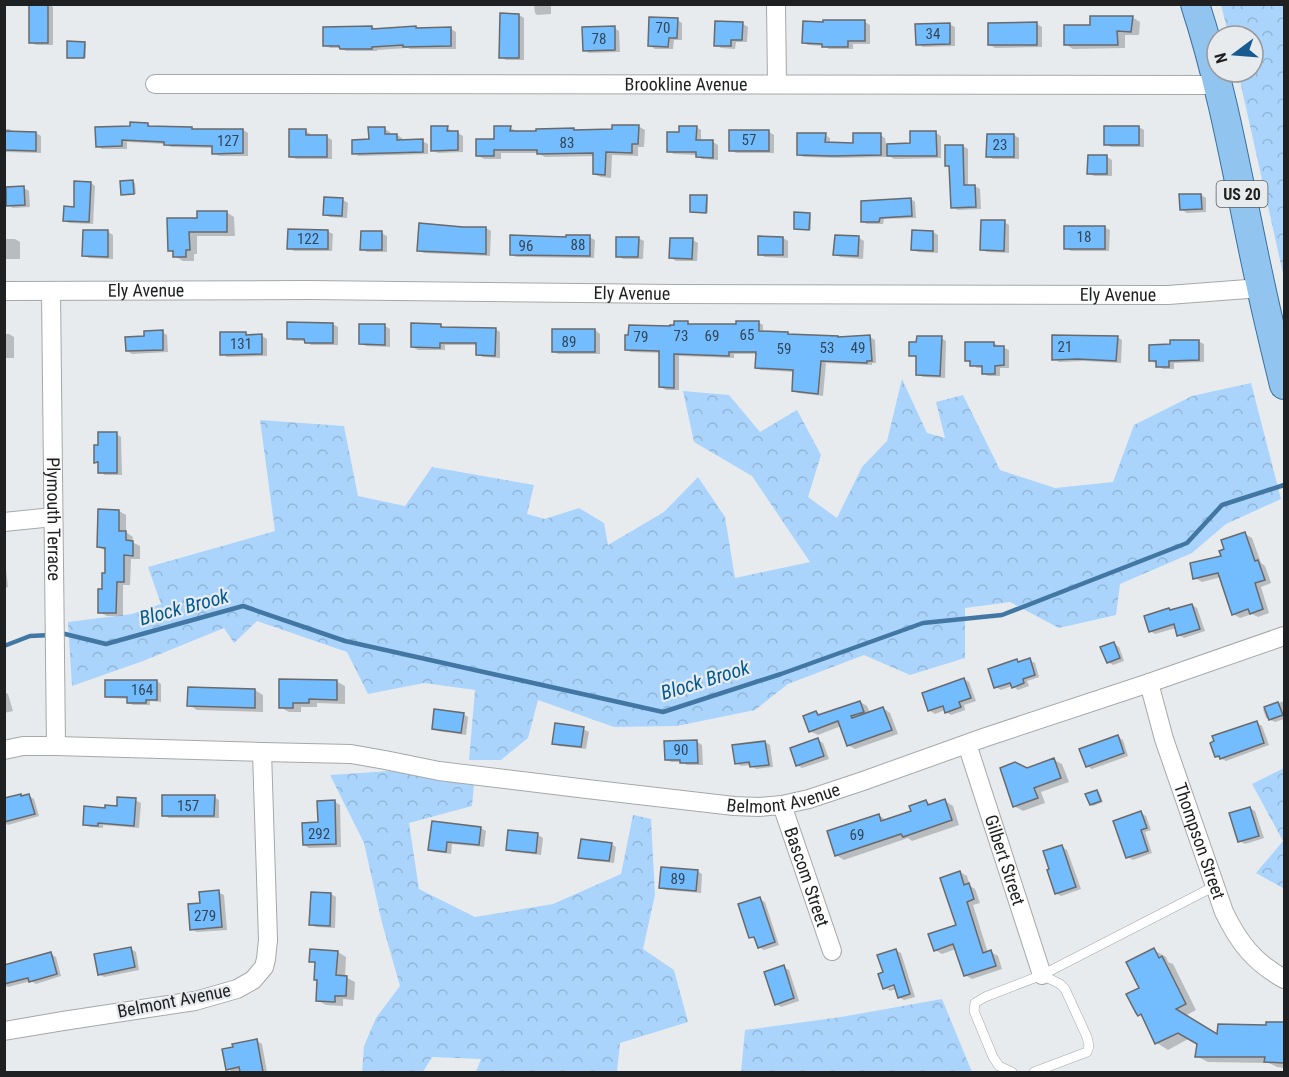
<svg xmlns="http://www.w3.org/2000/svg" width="1289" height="1077" viewBox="0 0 1289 1077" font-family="'Roboto Condensed',sans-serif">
  <defs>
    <pattern id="forest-crowns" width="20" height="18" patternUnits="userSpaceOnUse" patternTransform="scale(1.5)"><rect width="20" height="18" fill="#aad4fc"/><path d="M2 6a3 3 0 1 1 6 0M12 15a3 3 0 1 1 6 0" fill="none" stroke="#92b6d8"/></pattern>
  </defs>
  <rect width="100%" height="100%" fill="#e8ebee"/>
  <!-- forest -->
  <g fill="url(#forest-crowns)">
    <polygon points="1221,5 1284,5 1284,278 1238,72 1253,72 1253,36 1229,36"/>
    <polygon points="902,379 927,433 945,438 936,402 963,395 1000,470 1055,488 1113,482 1134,425 1192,396 1251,383 1281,499 1226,524 1192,553 1120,584 1116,615 1059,628 1010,602 965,608 965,658 910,675 864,655 788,684 755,710 677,726 614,727 538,700 528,738 501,760 469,760 475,690 424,683 368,694 347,652 257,621 234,643 224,628 143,661 72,686 68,622 132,614 161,604 148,567 275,531 260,420 344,426 358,496 405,506 432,467 534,485 527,514 545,519 579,508 604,523 608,545 664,512 698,477 725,517 735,578 810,562 752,476 694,442 683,391 729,395 760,432 797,410 821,455 808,497 837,518 862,467 887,441"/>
    <polygon points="1284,768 1284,887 1283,888 1256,873 1283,841 1252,784"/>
    <polygon points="390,771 474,784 472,806 409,823 419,889 475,917 553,904 621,874 633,815 651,819 655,895 643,949 674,970 688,1022 620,1043 617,1072 476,1072 481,1059 432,1057 423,1072 362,1072 364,1046 376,1018 400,986 382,923 364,843 330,775"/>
    <polygon points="942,999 972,1072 741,1072 745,1030 841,1017"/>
  </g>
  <!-- shadow -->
  <g fill="#0003">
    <polygon points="31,4 48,4 53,7 53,45 36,45 31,42"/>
    <polygon points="534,4 551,4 551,14 537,15 535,13"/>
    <polygon points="519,15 524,18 524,60 506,60 501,57"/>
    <polygon points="1132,17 1140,22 1139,35 1125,35 1125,48 1073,49 1065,44 1092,26"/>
    <polygon points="677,20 682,23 682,40 674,40 673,49 655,49 650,46"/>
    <polygon points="865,22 870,25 870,44 853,44 853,49 829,49 824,46 808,45 803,42"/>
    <polygon points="743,24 748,27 747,42 736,42 735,49 721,48 716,45"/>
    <polygon points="949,24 955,27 955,46 923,47 917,44"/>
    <polygon points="1037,24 1042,27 1042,47 995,48 990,45"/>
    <polygon points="372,27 377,30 451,29 456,32 456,49 410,49 408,48 377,50 377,51 346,51 340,48 330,48 324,45"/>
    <polygon points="614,28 619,31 620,52 589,53 584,50"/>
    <polygon points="84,43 86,44 86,58 68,57"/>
    <polygon points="147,124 153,127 191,129 194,130 243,130 248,133 248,156 219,156 214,153 214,148 171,147 165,144 127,142 127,149 102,149 97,146 131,128"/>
    <polygon points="638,126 645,130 644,147 638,147 638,156 612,155 611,178 601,177 594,174 595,156 545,157 537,153 501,153 501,159 484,159 477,155 510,128 517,131 517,133 574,130 577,132 613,131"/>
    <polygon points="696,127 701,130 701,141 713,142 718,145 718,160 702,159 697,156 697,155 674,154 668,151 680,134"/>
    <polygon points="1139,127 1144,130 1144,147 1111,147 1106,144"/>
    <polygon points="447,128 452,131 452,133 458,133 463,136 463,152 438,153 432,150"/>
    <polygon points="4,129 9,129 15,133 36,133 41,136 41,153 4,152"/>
    <polygon points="385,129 390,132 390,135 397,135 402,138 402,141 422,141 428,144 428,154 359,156 354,153"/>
    <polygon points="305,131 311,134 311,137 327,137 332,140 332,159 296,159 290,156"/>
    <polygon points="769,132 774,135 774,153 736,153 731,150"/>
    <polygon points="936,133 941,136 941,158 894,159 886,154 886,157 838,158 804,157 798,154 825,135 830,138 830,144 854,144 880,135 885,138 886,145 912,144"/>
    <polygon points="1014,135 1019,138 1019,159 993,159 988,156"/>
    <polygon points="963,146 968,149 968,187 975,186 980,189 981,209 958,210 952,207 951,168 946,165"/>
    <polygon points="1107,157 1112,160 1112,176 1094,176 1089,173"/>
    <polygon points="133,182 135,183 136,194 125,195 123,194"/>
    <polygon points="91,183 95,186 93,224 69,223 65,221 75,208"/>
    <polygon points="24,188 29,191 30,207 13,208 8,205"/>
    <polygon points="1201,195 1206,198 1206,212 1187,213 1182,210"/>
    <polygon points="706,197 708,198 708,213 691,212"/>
    <polygon points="911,199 915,202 916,218 884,219 883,224 867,224 862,221"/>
    <polygon points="343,200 348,203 347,218 330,217 324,214"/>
    <polygon points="226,212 234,217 235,236 197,236 197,254 194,254 194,261 183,261 174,256 174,253 169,250 199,219"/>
    <polygon points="809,214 811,215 811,230 795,229"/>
    <polygon points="1004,222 1009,225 1009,253 987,252 982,249"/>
    <polygon points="1104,227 1110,230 1109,251 1071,251 1066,248"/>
    <polygon points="463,228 486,228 491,231 490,256 424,253 419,250"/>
    <polygon points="327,231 333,234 332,251 294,251 289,248"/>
    <polygon points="108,232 113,235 113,259 89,258 84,255"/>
    <polygon points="933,232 938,235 938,253 918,252 913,249"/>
    <polygon points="381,233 387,236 387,252 367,252 362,249"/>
    <polygon points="589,237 595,240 594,258 516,257 511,254 567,239"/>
    <polygon points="836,237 859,238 864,241 863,259 840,257 835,254"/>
    <polygon points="638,238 644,241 643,259 623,259 618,256"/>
    <polygon points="783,238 788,241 788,258 765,257 759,254"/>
    <polygon points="4,239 15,239 20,242 20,259 4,259"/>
    <polygon points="693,240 698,243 697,261 676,261 671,258"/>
    <polygon points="758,322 763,325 763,332 788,333 792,336 870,337 875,340 876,363 872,363 872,365 826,363 823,396 798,393 793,390 794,372 761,370 756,368 757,354 734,354 734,358 679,356 679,390 666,390 661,387 661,353 631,352 626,349 672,328 688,323 693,326 737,326"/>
    <polygon points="333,324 338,327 338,345 311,345 306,341 293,341 288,338"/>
    <polygon points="440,325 446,328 495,329 500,332 500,358 483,357 478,354 478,345 445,345 445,350 418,350 412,347"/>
    <polygon points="385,326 390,329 390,347 366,346 361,343"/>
    <polygon points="595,330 600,334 600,354 558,354 553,351"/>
    <polygon points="162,332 167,335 168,352 132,354 127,351 146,338"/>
    <polygon points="245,333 250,336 262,336 267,339 267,356 227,357 222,354"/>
    <polygon points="4,334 9,334 14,337 14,358 4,358"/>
    <polygon points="1117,337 1122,340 1121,363 1084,361 1059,362 1054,359"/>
    <polygon points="941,338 946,341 945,378 923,377 917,374 918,358 910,355"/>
    <polygon points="1198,341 1204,344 1204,362 1174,363 1174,369 1163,369 1151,360"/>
    <polygon points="993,343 1009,350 1009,368 1000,368 1000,376 988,376 983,373 983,368 977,368 967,360"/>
    <polygon points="116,434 121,437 122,475 105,475 100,472 100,464 95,462 99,446"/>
    <polygon points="119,511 126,515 126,532 133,537 132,542 140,546 140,559 131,559 130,585 123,585 123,616 107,616 99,612 106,574 106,551 99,547"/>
    <polygon points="1245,534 1252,538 1261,563 1265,566 1271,583 1261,587 1269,613 1258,617 1252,614 1240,618 1233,614 1221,577 1202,582 1195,578 1223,557"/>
    <polygon points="4,569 6,570 8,587 4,588"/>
    <polygon points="1192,605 1197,608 1205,631 1184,638 1179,635 1176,628 1155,634 1150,631 1172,611"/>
    <polygon points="1114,644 1119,647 1124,661 1113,665 1108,662"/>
    <polygon points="1029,660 1035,663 1039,677 1027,681 1029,686 1018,690 1012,686 1001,690 996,687 1016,661 1020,663"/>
    <polygon points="964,679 969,682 976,701 964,705 965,710 951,715 946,712 945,710 935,714 929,710"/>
    <polygon points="157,681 161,684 161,702 150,701 150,705 133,705 128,703 128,699 111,698 106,696"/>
    <polygon points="336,681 345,686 345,704 317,703 317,707 301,707 301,712 289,712 280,707"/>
    <polygon points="255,690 263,695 263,712 197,710 189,705"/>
    <polygon points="4,692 8,694 13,711 4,713"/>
    <polygon points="1284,701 1284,719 1275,722 1266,718 1263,709"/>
    <polygon points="860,702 867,706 870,713 883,708 890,713 898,734 855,749 848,745 841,726 818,735 810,731 816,712 821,715"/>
    <polygon points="463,714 468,717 466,735 438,731 433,728"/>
    <polygon points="1257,723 1262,726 1269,745 1226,761 1216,756 1215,742"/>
    <polygon points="583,729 589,732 586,749 559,746 554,743"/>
    <polygon points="1118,737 1123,740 1128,756 1092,769 1087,766"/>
    <polygon points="818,740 823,743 829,759 802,768 797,765"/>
    <polygon points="697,742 702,745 703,765 687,765 681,762 671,762 666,759"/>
    <polygon points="765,742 770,745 773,767 756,769 751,766 751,765 741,766 736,763"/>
    <polygon points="1054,760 1062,764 1069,782 1041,792 1045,803 1023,811 1014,806 1027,769"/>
    <polygon points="1097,791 1099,792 1103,802 1093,806 1091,804"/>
    <polygon points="20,795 23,797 29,796 34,799 39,816 8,825 4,823 4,802"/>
    <polygon points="214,797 219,800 219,818 169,818 164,815"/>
    <polygon points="135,800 141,803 139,828 103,825 103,828 90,827 85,824 107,809 118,808"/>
    <polygon points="926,801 932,805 945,801 953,806 959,825 912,841 908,838 844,860 836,855 879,815 887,821 913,812"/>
    <polygon points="335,802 340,805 341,847 309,848 304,845"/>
    <polygon points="1250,808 1255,811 1264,838 1245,844 1240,841"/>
    <polygon points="1141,813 1146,816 1151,830 1145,832 1152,853 1133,860 1128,857"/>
    <polygon points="433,823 481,828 486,831 484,847 452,844 451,854 435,852 430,849"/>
    <polygon points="509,832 538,835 543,838 541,855 512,852 507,849"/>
    <polygon points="611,844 616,847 614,863 585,860 580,857"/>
    <polygon points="1062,847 1067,850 1081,889 1061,896 1056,893"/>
    <polygon points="697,871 702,874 701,893 666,890 661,887"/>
    <polygon points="960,872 967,876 970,886 975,889 980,903 973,905 988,953 991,952 998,956 1002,969 972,979 965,975 956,949 942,954 935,950 958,926"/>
    <polygon points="218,892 224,895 227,930 197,932 191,929 202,904"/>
    <polygon points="312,894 331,894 336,897 335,928 316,927 311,924"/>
    <polygon points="760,899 765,902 779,945 764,950 759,947 756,940 751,937"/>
    <polygon points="130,949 136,952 139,970 104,977 99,974"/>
    <polygon points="895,950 901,953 915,997 904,1000 899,997 896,989 890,991 887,989 901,985 900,982 886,986 886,989 884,988 885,973"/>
    <polygon points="1154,950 1166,957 1168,962 1173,964 1196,1010 1185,1016 1218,1036 1284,1025 1284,1068 1277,1067 1269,1063 1208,1062 1196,1056 1199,1043 1190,1038 1168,1050 1157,1043 1144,1017 1139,1014 1141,988"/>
    <polygon points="338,952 346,957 345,977 355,982 354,1000 343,999 343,1006 326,1005 317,1000 319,981 315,979 316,964 310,961"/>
    <polygon points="51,954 56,957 61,976 36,984 31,981 8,987 4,985 4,967"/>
    <polygon points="783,967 789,970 799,1001 781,1007 776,1004"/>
    <polygon points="257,1041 262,1044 267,1072 242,1072 242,1070 233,1072 228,1069"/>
  </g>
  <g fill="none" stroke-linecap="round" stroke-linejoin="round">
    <!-- stream -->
    <g stroke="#4377a3" stroke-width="4.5">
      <polyline points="59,634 65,634 106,644 243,606 345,641 663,712 781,674 923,623 1002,615 1187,543 1222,505 1284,485"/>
      <polyline points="4,646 30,636 51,635"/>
    </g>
  </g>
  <!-- building -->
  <g fill="#73bcfe" stroke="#686a6d" stroke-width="1.5">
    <rect x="29" y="4" width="19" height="39"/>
    <polygon points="500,13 519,14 519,58 499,58"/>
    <polygon points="1090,16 1133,16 1131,32 1117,31 1118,45 1064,45 1064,25 1090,25"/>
    <polygon points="649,17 678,18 677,38 669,38 668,47 648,46"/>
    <polygon points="823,20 865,20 865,41 848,41 848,47 822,47 822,44 802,43 803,21 823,22"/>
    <polygon points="715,21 743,22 742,40 731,40 731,46 714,46"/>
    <polygon points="1037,22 1037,45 988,45 988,23"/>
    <polygon points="950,23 950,44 916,45 915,24"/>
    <polygon points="372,26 372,29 416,26 416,28 451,27 451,46 403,47 403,45 372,47 372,49 340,49 339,46 323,46 323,27"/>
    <polygon points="615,26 615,50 583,51 582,27"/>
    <polygon points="67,41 85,42 84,58 67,58"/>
    <polygon points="130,122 148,123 148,126 192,127 192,129 243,129 243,153 212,154 212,146 164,145 164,142 122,140 122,146 96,147 95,127 130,126"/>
    <polygon points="612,125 639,125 638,144 632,144 632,153 606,152 605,175 593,174 593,153 537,154 537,150 494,150 494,156 476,156 476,139 494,139 494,126 511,126 510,131 536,131 536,129 574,128 574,130 612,129"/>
    <polygon points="431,126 448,126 447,131 458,131 458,150 431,151"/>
    <polygon points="679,126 697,126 696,140 713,140 713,158 696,157 696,152 667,152 667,132 679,132"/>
    <rect x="1104" y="126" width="35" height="19"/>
    <polygon points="368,127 385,127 385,134 397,134 397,140 423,139 423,152 352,154 352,140 369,139"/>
    <polygon points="289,129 306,129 306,135 327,135 327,157 289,157"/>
    <rect x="729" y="130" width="40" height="21"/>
    <polygon points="4,131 36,132 36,151 4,150"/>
    <polygon points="910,131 936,131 937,156 887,156 887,144 910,143"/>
    <polygon points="797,133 826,133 825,142 853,143 853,133 881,133 881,155 831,156 797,155"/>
    <polygon points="987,134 1014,134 1014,157 986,157"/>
    <polygon points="945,145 963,145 964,185 975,185 976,207 951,208 949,166 945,166"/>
    <polygon points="1088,155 1107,155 1107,174 1087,174"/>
    <polygon points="133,180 134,194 121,195 120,181"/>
    <polygon points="74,181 91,182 89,222 63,221 64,206 74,207"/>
    <polygon points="24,186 25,205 6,206 6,187"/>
    <polygon points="1179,194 1201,194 1202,209 1180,210"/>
    <polygon points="690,195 707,195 706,213 690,212"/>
    <polygon points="324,197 343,198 342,216 323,215"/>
    <polygon points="911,198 912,216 880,218 879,222 861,222 861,201"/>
    <polygon points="197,211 227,211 227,232 189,232 190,250 186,250 186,257 173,257 173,251 168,251 167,218 197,218"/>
    <polygon points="794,212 810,213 809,230 794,229"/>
    <polygon points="981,220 1005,220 1004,251 980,250"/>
    <polygon points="419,223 463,227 486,227 486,254 417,251"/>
    <rect x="1064" y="226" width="41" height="23"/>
    <polygon points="288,229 328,230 328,249 287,249"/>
    <polygon points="83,230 108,230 108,257 82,256"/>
    <polygon points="912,230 933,231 933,251 911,250"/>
    <polygon points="361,231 382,231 382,250 360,250"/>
    <polygon points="510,235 566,237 566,235 590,235 590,256 510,255"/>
    <polygon points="835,235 859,236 858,256 833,255"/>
    <polygon points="758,236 783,237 783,255 758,255"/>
    <polygon points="616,237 639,237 638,257 616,257"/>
    <polygon points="670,238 693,238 692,259 669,258"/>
    <polygon points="674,321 688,321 688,324 736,324 736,321 759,321 759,331 788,332 788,334 838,336 838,337 870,335 872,361 867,361 867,363 821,361 818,394 792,391 793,370 755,368 756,352 729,352 729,356 674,354 674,388 659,387 659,351 625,350 625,335 628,335 629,325 670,326 670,325 674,325"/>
    <polygon points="287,322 333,323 333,343 305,343 304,339 287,339"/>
    <polygon points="411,323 441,324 441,327 496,328 495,356 476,355 476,343 440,343 440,348 411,347"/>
    <polygon points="359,324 385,324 385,345 359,344"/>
    <rect x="552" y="329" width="43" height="23"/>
    <polygon points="163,330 163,350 126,351 125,337 144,336 144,331"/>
    <polygon points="220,332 246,332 246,335 262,334 262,354 220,355"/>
    <polygon points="1052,335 1118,336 1116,361 1078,359 1052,360"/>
    <polygon points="917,336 942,336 940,376 916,375 916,356 909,356 909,342 916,342"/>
    <polygon points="1170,340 1199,340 1199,360 1169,361 1169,367 1156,367 1156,361 1149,361 1149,345 1170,344"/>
    <polygon points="965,342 994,342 994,346 1004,346 1004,365 995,366 995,374 982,374 982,366 970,366 970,361 965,361"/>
    <polygon points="98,432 117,432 117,473 98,473 98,462 94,463 94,445 98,445"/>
    <polygon points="98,509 119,510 119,531 126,531 126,540 133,541 133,556 124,555 124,582 117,582 116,613 98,613 98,589 102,589 102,573 105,573 105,548 97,547"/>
    <polygon points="1245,532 1255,561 1258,560 1265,580 1255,583 1263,609 1250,614 1248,609 1232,615 1218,573 1193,579 1190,563 1221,556 1219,551 1224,549 1221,540"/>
    <polygon points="1192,604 1200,629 1177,636 1174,624 1149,632 1144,616 1169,608 1170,610"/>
    <polygon points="1114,642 1120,658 1107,663 1100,647"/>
    <polygon points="1030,658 1035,675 1023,679 1024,683 1012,688 1010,683 994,688 988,669 1017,659 1018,662"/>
    <polygon points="964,678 971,698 959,702 961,707 945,713 943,706 928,711 922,693"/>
    <polygon points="279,679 337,680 337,700 309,699 309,703 293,703 293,708 279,708"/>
    <polygon points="105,680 157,680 157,700 146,700 146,703 127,703 127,697 105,697"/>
    <polygon points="188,687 255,689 255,708 187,706"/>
    <polygon points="860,701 864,712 851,716 852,718 883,707 892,730 847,746 838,721 809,732 803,716 816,711 818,715"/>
    <polygon points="1278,702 1283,715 1269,720 1264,707"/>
    <polygon points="434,709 464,713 461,733 432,729"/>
    <polygon points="1257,721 1264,743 1220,759 1219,756 1215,757 1210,743 1214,741 1212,736"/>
    <polygon points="555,723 584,727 581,747 552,744"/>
    <polygon points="1118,735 1124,753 1086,767 1079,749"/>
    <polygon points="818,738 824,756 796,766 790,748"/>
    <polygon points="697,740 698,763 680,763 680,760 665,760 664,741"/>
    <polygon points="765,741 769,765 750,767 749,762 735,764 732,745"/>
    <polygon points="1054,758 1061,778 1034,788 1038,798 1013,807 1000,768 1015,762 1027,768"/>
    <polygon points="1097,790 1101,801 1090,805 1085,794"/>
    <polygon points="21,794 21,796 29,794 35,814 4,822 4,798"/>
    <polygon points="162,795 215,795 214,816 162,816"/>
    <polygon points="117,797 136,798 134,826 98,823 98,826 83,825 84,806 105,808 105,805 117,806"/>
    <polygon points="945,799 952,820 903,837 901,834 835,856 827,831 879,814 881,821 911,811 909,806 926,800 928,805"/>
    <polygon points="335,800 336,844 303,845 302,823 318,822 317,801"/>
    <polygon points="1250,807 1259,836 1238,842 1229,813"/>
    <polygon points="1141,811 1147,828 1141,830 1148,851 1126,858 1113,821"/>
    <polygon points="432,821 481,827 479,845 447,842 446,852 428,850"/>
    <polygon points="508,830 538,833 536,853 506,850"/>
    <polygon points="581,839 612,843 609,861 578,858"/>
    <polygon points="1062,845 1076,887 1055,894 1047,870 1049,869 1043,851"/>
    <polygon points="661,867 698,870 696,891 659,888"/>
    <polygon points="960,871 964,885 969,883 974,899 967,902 983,953 991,950 996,966 964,976 953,944 934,951 928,934 956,925 940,878"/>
    <polygon points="219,890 222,927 190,930 188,904 200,903 199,892"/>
    <polygon points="311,892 331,893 330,926 309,925"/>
    <polygon points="760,897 775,942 758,948 754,937 749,938 738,904"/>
    <polygon points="131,947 135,967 98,975 94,954"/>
    <polygon points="1154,948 1159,958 1162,956 1186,1004 1176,1009 1217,1034 1218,1024 1266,1025 1266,1022 1284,1022 1284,1063 1264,1062 1265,1057 1195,1057 1197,1044 1178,1033 1155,1044 1141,1014 1138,1016 1136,1013 1126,994 1139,988 1126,962"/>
    <polygon points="310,949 338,951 336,975 347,976 346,996 335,996 335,1002 316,1001 317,980 314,980 315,962 309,962"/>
    <polygon points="896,949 910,994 898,998 894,985 883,989 878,974 883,972 877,955"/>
    <polygon points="51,952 57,974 29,982 28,978 4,984 4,965"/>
    <polygon points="784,965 794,998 775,1005 764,972"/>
    <polygon points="257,1039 263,1072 240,1072 239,1067 226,1070 222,1049 233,1047 232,1044"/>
  </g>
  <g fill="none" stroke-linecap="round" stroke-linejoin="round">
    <defs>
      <g id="lane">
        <polyline points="1012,1072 999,1066 993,1057 974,1011 975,1003 985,997 1042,975 1215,886"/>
        <polyline points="1034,1072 1087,1052 1089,1046 1087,1037 1065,989 1060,984 1042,975"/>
      </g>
      <g id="street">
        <polyline points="776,4 777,84"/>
        <path id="s1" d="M155,84L1217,85"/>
        <path id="s2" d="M4,291L309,290L674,294L1168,295L1261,288"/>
        <path id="s3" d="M51,291L56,746"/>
        <polyline points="4,522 53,517"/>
        <path id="s4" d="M1149,683L1164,739L1224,912C1239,943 1254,962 1284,979"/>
        <path id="s5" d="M967,744L1042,975"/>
        <polyline points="4,750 23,746 56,746 262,752 268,940 266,959 264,967 253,980 237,989 195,1001 63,1021 4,1031"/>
        <path id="s6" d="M262,752L351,754L385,760L439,771L587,789L734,806L759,807L782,805L809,799L863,781L986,737L1149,683L1284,636"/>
        <path id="s7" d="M782,805L832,951"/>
      </g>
      <path id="primary" d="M1195,4C1225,96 1240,192 1261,287C1268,320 1276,352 1284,385"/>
    </defs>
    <!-- lane casing -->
    <use href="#lane" stroke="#a5a8aa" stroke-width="10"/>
    <!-- street casing -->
    <use href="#street" stroke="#a5a8aa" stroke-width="20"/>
    <!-- primary casing -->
    <use href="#primary" stroke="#3a71a0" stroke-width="30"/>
    <!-- lane -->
    <use href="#lane" stroke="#fff" stroke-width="9"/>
    <!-- street -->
    <use href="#street" stroke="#fff" stroke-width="18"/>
    <!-- primary -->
    <use href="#primary" stroke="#91c4ef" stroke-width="28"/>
  </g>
  <g text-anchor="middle" stroke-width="4.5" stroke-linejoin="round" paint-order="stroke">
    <!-- number labels -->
    <g font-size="15" fill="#344758">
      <text x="663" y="33">70</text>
      <text x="933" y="39">34</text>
      <text x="599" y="44">78</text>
      <text x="749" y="145">57</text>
      <text x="228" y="146">127</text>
      <text x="567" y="148">83</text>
      <text x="1000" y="150">23</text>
      <text x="1084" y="242">18</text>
      <text x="308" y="244">122</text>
      <text x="578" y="250">88</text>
      <text x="526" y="251">96</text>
      <text x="747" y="340">65</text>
      <text x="681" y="341">73</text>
      <text x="712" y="341">69</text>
      <text x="641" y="342">79</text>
      <text x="569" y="347">89</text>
      <text x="241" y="349">131</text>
      <text x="1065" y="352">21</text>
      <text x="827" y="353">53</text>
      <text x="858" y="353">49</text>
      <text x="784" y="354">59</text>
      <text x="142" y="695">164</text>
      <text x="681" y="755">90</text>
      <text x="188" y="811">157</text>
      <text x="319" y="839">292</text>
      <text x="857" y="840">69</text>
      <text x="678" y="884">89</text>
      <text x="205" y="921">279</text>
    </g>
    <!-- shield labels -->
    <rect fill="#e8ebee" stroke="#5b5d5e" stroke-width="1.5" x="1216.5" y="181" width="51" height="26" rx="4.5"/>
    <g font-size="16" font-weight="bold" fill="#1f2021">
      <text x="1242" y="200">US 20</text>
    </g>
    <!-- street labels -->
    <g font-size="18" fill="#1f2021" stroke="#e8ebee">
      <text dy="6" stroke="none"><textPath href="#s1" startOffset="531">Brookline Avenue</textPath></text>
      <text dy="6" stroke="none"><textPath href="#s2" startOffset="142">Ely Avenue</textPath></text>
      <text dy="6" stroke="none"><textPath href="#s2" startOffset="628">Ely Avenue</textPath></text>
      <text dy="6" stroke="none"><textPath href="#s2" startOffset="1114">Ely Avenue</textPath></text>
      <text dy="6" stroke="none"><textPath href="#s3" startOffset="228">Plymouth Terrace</textPath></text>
      <text dy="6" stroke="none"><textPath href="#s6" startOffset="526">Belmont Avenue</textPath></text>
      <text dy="6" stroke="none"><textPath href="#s4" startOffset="166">Thompson Street</textPath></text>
      <text dy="6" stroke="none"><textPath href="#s5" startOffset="122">Gilbert Street</textPath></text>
      <text dy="6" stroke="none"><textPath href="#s7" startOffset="76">Bascom Street</textPath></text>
      <text transform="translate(174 1001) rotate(-11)" y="6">Belmont Avenue</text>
    </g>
    <!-- water labels -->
    <g font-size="20" font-style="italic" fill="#005a95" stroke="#e8ebee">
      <text transform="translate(184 607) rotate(-15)" y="7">Block Brook</text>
      <text transform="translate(705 680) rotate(-17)" y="7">Block Brook</text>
    </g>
  </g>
  <!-- border -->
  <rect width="1289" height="1077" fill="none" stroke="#1f2021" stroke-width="12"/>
  <!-- north arrow -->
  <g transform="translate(1235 54) rotate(254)"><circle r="28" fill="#e8ebee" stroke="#989a9c" stroke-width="1.5"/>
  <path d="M0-4.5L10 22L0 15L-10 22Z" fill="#175b90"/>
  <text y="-9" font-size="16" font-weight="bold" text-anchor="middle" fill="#1f2021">N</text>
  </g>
</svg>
